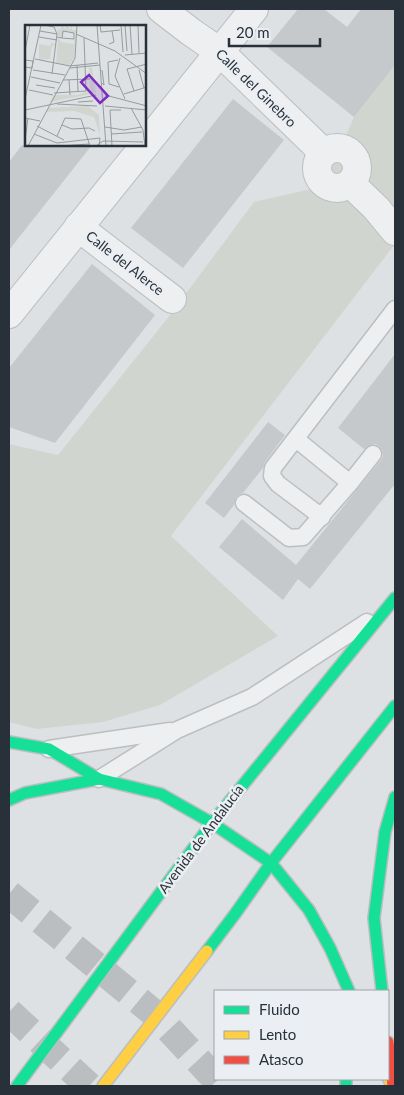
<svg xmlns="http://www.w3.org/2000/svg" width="404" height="1095" viewBox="0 0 404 1095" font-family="Lato,sans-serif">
  <rect width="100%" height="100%" fill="#dee1e3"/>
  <!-- green -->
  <polygon fill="#d0d6cf" points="395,65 395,244 171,536 278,636 160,705 103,722 37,729 9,722 9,444 58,455 167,319 254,202 324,186 354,117"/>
  <!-- building -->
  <g fill="#c6c9cb">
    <polygon points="298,9 324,9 347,27 361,9 395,9 395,65 354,117 267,47"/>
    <polygon points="233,99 284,140 183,268 131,228"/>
    <polygon points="22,145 92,145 9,250 9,162"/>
    <polygon points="92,264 155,315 55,443 9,427 9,368"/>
    <polygon points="395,354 395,484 310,589 298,579 283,600 219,547 242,519 296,565 381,460 383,456 382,451 379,446 375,444 370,445 364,449 338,428"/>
    <polygon points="268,422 285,435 265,462 263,468 243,493 240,494 236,497 234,505 224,518 205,503"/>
  </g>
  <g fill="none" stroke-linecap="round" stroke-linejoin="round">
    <!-- highway-tunnel -->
    <g stroke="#babec1" stroke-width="28" stroke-dasharray="28 14" stroke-linecap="butt">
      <polyline points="9,894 155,1014 222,1086"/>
      <polyline points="9,1012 89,1086"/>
    </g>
    <defs>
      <g id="lane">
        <polyline points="296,439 350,483"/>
        <polyline points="244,503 289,538 303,537 350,483 373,454"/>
        <polyline points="322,517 278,484 272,476 273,468 395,309"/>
        <polyline points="49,749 170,731"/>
        <polyline points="99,779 177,730 252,697 367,622"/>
      </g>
      <g id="street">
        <polyline points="161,9 191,32 220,52 324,153"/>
        <polyline points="145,145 254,9"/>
        <circle cx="337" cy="168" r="20"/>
        <polyline points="350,183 376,208 395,231"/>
        <polyline points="78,227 172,299"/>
        <polyline points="9,314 145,145"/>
      </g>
      <g id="fast">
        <polyline points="9,742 49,749 99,779"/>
        <polyline points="9,800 25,793 99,779 161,794 212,823 271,863 309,910 330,948 349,991"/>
        <polyline points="207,951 235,914 271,863 395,706"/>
        <polyline points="382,991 374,918 385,832 395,797"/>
        <polyline points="346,1079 346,1086"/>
        <polyline points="17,1086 212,823 395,598"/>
      </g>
      <g id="slow">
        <polyline points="388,1077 392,1086"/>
        <polyline points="103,1086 207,951"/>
      </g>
      <polyline id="jam" points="388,1042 393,1086"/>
    </defs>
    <!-- lane casing -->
    <use href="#lane" stroke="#bcbfc1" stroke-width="19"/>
    <!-- street casing -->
    <use href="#street" stroke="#bcbfc1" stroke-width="30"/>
    <!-- fast casing -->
    <use href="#fast" stroke="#bbbec0" stroke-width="14"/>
    <!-- slow casing -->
    <use href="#slow" stroke="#bbbec0" stroke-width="14"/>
    <!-- jam casing -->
    <use href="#jam" stroke="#bbbec0" stroke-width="14"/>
    <!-- lane -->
    <use href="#lane" stroke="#edeff0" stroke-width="16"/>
    <!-- street -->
    <use href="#street" stroke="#edeff0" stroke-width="28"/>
    <!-- fast -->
    <use href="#fast" stroke="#16e098" stroke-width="11"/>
    <!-- slow -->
    <use href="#slow" stroke="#ffcf43" stroke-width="11"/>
    <!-- jam -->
    <use href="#jam" stroke="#f24e42" stroke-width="11"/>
  </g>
  <g text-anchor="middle" stroke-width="5" stroke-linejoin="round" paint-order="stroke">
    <!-- street labels -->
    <g font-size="14" fill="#283139" stroke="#ebeff3">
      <text transform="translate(256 88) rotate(44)" y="5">Calle del Ginebro</text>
      <text transform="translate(125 263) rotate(38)" y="5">Calle del Alerce</text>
      <text transform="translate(201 839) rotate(-53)" y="5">Avenida de Andalucía</text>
    </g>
  </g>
  <!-- overview -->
  <g transform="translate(25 25)">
    <rect width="121" height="121" fill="#dee1e3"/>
    <path d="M36,0L40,4L42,0L45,5L47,0V5H51L49,33L44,40L31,38L33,12L36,17L49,19L50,8L39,6L37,12L33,11L32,5L36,4ZM26,18L32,19L27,21L25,34L14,35V19L25,21ZM64,42L67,43L71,68L25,77L29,70H53L65,65ZM63,81L74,90L75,110L69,92L49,86L21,87L23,83Z" fill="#d0d6cf"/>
    <path fill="none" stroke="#959b9f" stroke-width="1" d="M19,0L29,2L32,9L27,49M72,0L81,121M75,0L76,7L95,5M96,0L98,27M100,0L102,26M105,0L107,29M113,0L114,28M15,6L32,9M51,9L90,26L122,49M14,12L32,15M32,12L37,13L49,14V8L38,6L37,13M84,19L89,17L87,6M0,26L5,0M100,30L122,28M95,33L90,51L100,74M10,34L45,41M0,35L8,36L7,43L0,42M93,35L83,37L84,59L94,62M52,40L53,67M45,41L73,38M45,43L75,40M8,45L40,50M114,45L119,63M6,52L35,58M38,55L65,54M44,55L45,70M77,58L79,60L77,45M11,60L30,63M4,65L28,70M109,66L102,44L122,39M29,68L61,66L59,13M99,69L122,62M80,70L122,81M0,74L16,0M53,77L68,76M32,79L72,81M80,81L122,85M106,83L118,105L120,121M0,85L71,70M0,93L15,96M37,100L47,104L64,103L70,106M12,101L39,115M80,102L99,105L117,102M9,109L32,118L75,113L74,121M86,109L117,107M32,111L40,93L56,94L65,121M0,115L3,93M3,121L50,33L52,0M35,121L64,119M71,121L78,116L118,117M87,121L85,85H96"/>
    <path fill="#7b2cbf" fill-opacity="0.15" stroke="#7b2cbf" stroke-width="2.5" d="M64,50L83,71L75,78L56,57Z"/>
    <rect width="121" height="121" fill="none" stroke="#283139" stroke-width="2.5"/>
  </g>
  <!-- border -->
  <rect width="404" height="1095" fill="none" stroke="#283139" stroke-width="20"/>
  <!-- legend -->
  <rect x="214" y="990" width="175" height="90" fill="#ebeff3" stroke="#9da3a9"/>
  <rect x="224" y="1006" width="25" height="8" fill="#16e098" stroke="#9da3a9"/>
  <text x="259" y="1015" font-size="15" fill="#283139">Fluido</text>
  <rect x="224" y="1031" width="25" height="8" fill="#ffcf43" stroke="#9da3a9"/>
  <text x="259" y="1040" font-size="15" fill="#283139">Lento</text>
  <rect x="224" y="1056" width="25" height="8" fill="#f24e42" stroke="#9da3a9"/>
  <text x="259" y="1065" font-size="15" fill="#283139">Atasco</text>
  <!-- scale -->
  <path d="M229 38v8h91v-8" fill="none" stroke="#283139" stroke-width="2.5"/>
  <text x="236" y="38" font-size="15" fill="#283139" stroke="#ebeff3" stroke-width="4" paint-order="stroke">20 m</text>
</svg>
